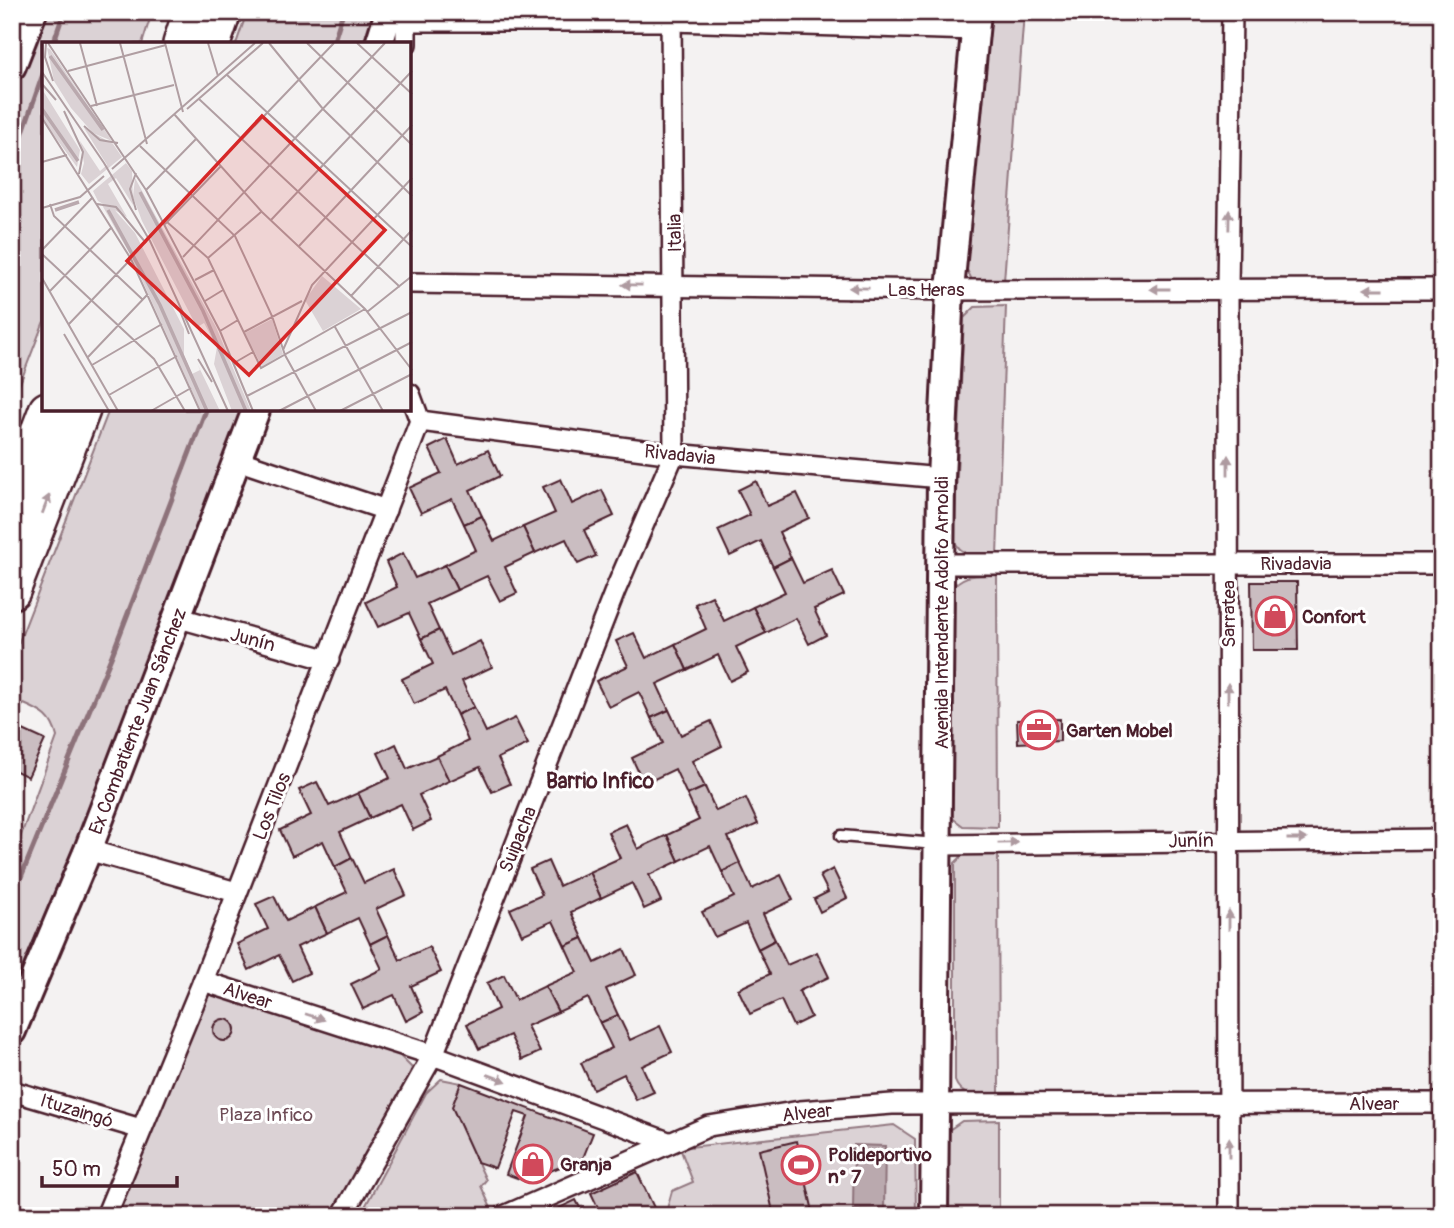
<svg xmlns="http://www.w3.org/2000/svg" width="1454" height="1228" viewBox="0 0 1454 1228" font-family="Pangolin,sans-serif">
  <rect width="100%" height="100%" fill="#f4f2f2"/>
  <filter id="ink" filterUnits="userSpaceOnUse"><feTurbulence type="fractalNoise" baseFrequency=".0143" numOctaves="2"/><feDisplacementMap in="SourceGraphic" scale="14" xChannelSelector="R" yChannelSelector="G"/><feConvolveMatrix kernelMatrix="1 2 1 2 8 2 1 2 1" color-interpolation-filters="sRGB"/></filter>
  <g filter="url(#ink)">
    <!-- green -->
    <g fill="#dbd2d5" stroke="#927880" stroke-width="2">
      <polygon points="41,12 152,12 142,44 44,44 44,321 12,404 12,88"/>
      <polygon points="247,12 373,12 363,44 236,44"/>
      <polygon points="989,12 1024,12 1004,281 972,280 964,264"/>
      <path d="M1006,306L997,556C979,556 962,559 954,540L964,318L975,307Z"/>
      <path d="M109,410H244L90,809L12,991V860L57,737C52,717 43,712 24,704L12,716V660Z"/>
      <path d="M997,575L998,827L963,826L951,817L952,590C961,572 980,576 997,575Z"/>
      <path d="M998,853L999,1095C982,1095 962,1100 955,1081V863L963,855Z"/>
      <polygon points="209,992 395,1051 412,1068 409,1075 332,1216 115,1216"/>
      <polygon points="441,1079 461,1083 452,1107 486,1180 481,1186 491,1208 473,1216 360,1216 426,1093"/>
      <polygon points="999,1120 999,1216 948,1216 949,1130 962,1121"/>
      <polygon points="894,1125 915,1139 916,1216 665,1216 672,1191 693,1182 680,1148"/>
    </g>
    <!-- water -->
    <polygon fill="#baa9ae" stroke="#8d727a" stroke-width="2" points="854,1145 885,1146 884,1211 853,1210"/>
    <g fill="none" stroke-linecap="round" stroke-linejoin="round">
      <!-- stream -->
      <g stroke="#8d727a" stroke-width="5">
        <polyline points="53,44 64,12"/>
        <polyline points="333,44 343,12"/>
        <polyline points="12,164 44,71"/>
        <polyline points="12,899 112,655 206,410"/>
      </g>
    </g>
    <!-- building -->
    <g fill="#cabdc1" stroke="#4a1f2b" stroke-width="2">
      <polygon points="447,439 458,464 488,450 500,476 470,490 482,516 464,524 452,499 421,513 409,488 441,473 429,448"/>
      <polygon points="561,479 572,504 602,490 614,516 584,530 596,556 578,564 566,539 535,553 523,527 555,513 543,487"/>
      <polygon points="756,481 767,506 797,493 809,518 779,532 791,558 773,567 761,541 730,556 718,530 750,515 738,490"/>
      <polygon points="482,516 494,541 523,527 535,553 505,567 517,593 500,601 487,576 457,590 445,565 476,550 464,524"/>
      <polygon points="403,553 415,578 445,565 457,590 427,604 439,630 421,639 409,613 378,627 366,602 397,587 386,562"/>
      <polygon points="791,558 803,583 832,570 844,595 814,609 826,635 809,644 796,618 766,633 753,607 785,592 773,567"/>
      <polygon points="1251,582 1297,582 1298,650 1252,650"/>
      <polygon points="712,596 724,621 753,607 766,633 736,647 748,672 730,681 718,655 687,670 675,644 706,629 695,604"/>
      <polygon points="439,630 451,655 480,641 492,667 462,681 474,707 457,715 445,690 414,704 402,679 433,664 421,639"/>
      <polygon points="634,633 646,658 675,644 687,670 657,684 669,710 651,718 639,692 609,707 596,681 628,666 616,641"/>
      <polygon points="474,707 486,732 515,718 528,744 498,758 510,784 492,792 480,767 449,781 437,756 468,741 457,715"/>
      <polygon points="669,710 681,735 711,721 722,746 692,761 705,787 687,795 675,769 644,784 632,758 663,743 651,718"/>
      <polygon points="1060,719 1060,741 1018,743 1017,720"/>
      <polygon points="12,725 45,740 28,777 12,769"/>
      <polygon points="396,744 407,769 437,756 449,781 419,795 431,821 413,830 401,804 370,818 358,793 390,778 378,753"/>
      <polygon points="317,782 329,806 358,793 370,818 340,832 352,858 335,867 323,841 292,856 280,830 311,815 299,790"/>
      <polygon points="705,787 716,811 746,798 758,824 728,837 740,863 722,872 710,846 679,861 667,835 699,820 687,795"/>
      <polygon points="626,824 638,849 667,835 679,861 649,875 661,901 644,909 632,883 601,898 589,872 620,858 608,832"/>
      <polygon points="352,858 364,883 394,869 406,895 376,909 388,935 370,944 358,918 327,933 315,907 347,892 335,867"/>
      <polygon points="548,861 559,886 589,872 601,898 571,912 583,938 565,946 553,921 522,935 510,909 542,895 530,869"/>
      <polygon points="740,863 752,889 781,875 793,900 763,914 775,940 758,949 746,923 715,937 702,912 734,897 722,872"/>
      <polygon points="833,869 847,898 820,912 814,899 828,892 820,876"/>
      <polygon points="274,896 286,921 315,907 327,933 297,947 309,973 292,981 279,955 249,970 237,944 268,929 256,904"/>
      <polygon points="388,935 400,960 429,947 441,972 411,986 423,1012 406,1021 394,995 363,1009 351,984 382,969 370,944"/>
      <polygon points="583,938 595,963 624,949 636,975 606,989 618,1015 600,1023 588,998 558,1012 545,986 577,972 565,946"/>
      <polygon points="775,940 787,965 817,952 829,977 799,991 811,1017 793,1026 781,1000 750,1014 738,989 770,974 758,949"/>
      <polygon points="504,975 516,1000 545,986 558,1012 527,1026 540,1052 522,1060 510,1035 479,1049 467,1024 498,1009 487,983"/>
      <polygon points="618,1015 630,1040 660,1026 672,1052 642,1066 654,1092 636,1100 624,1074 593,1089 581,1063 612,1048 600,1023"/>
      <circle cx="224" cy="1030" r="11"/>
      <polygon points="461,1083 593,1133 583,1158 525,1181 506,1174 528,1116 516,1112 495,1168 477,1162 452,1107"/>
      <polygon points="797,1141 814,1216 774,1216 759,1150"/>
      <polygon points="637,1172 657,1214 602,1216 591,1193"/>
      <polygon points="576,1200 584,1216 555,1216 553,1211"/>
    </g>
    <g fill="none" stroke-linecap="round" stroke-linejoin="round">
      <defs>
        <polyline id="lane" points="841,836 936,844"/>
        <g id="street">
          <polyline points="386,21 671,21 976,30"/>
          <polyline points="406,44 406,21"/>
          <polyline points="410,283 950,290 1442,289"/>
          <polyline points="420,421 674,454 941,478"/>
          <polyline points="237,460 386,510"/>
          <polyline points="941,564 1442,564"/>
          <polyline points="176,617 329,660"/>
          <polyline points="940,845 1442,839"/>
          <polyline points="88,850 236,892"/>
          <polyline points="203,981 433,1055 668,1142"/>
          <polyline points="12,1091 141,1129"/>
          <polyline points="106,1216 203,981 420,421 410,394"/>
          <polyline points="342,1216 433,1055 615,591 674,454 671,12"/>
          <polyline points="504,1216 709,1126 800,1111 892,1104 1442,1103"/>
          <polyline points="1229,1216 1228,288 1232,12"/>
        </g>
        <g id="secondary">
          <polyline points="379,44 389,12"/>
          <polyline points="12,66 33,12"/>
          <polyline points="12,1031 88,850 256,410"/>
          <polyline points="934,1216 941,478 950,290 977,12"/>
        </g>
        <g id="highway">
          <polyline points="181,44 191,12"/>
          <polyline points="212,44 223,12"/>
          <polyline points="12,502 47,410"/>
          <polyline points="12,591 82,410"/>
        </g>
      </defs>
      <!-- lane casing -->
      <use href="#lane" stroke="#4a1f2b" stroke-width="15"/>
      <!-- street casing -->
      <use href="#street" stroke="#4a1f2b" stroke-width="24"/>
      <!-- secondary casing -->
      <use href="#secondary" stroke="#4a1f2b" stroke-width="32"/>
      <!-- highway casing -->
      <use href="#highway" stroke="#4a1f2b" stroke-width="40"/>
      <!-- lane -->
      <use href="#lane" stroke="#fff" stroke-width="10"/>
      <!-- street -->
      <use href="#street" stroke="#fff" stroke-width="19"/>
      <!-- secondary -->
      <use href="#secondary" stroke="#fff" stroke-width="26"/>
      <!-- highway -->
      <use href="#highway" stroke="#fff" stroke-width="35"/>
    </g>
    <!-- one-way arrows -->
    <defs><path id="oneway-solid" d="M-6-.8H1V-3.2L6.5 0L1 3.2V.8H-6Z" transform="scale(1.75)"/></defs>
    <g fill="#ae9aa0">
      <use href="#oneway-solid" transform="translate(1229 220) rotate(-89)"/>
      <use href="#oneway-solid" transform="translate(632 285) rotate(-179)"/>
      <use href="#oneway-solid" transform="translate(859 288) rotate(-179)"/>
      <use href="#oneway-solid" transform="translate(1160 289) rotate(180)"/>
      <use href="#oneway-solid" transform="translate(1374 289) rotate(-180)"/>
      <use href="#oneway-solid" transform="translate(1228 465) rotate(-90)"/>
      <use href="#oneway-solid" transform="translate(46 504) rotate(-69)"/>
      <use href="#oneway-solid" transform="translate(1228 693) rotate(-90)"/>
      <use href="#oneway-solid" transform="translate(1297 839)"/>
      <use href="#oneway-solid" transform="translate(1008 843) rotate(-1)"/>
      <use href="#oneway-solid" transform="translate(1229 920) rotate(-90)"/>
      <use href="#oneway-solid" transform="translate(315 1017) rotate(18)"/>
      <use href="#oneway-solid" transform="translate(497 1078) rotate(20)"/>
      <use href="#oneway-solid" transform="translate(1229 1148) rotate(-90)"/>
    </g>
  </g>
  <!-- icons -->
  <defs>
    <symbol id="shop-ring" viewBox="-11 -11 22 22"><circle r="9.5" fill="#fff" stroke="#d1495b" stroke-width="1.5"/><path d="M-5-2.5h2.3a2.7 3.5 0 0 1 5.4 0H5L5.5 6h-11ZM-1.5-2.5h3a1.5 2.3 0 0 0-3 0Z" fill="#d1495b"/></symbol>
    <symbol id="office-ring" viewBox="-11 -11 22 22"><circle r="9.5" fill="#fff" stroke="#d1495b" stroke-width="1.5"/><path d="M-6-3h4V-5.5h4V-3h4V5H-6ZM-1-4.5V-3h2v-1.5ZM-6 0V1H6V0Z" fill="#d1495b"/></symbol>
    <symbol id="stadium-ring" viewBox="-11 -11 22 22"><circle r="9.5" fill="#fff" stroke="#d1495b" stroke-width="1.5"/><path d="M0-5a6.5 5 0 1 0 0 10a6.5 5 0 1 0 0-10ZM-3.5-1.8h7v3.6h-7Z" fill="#d1495b"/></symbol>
  </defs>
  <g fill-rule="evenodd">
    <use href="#shop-ring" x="1253" y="594" width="44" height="44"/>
    <use href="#office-ring" x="1017" y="708" width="44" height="44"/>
    <use href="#shop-ring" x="511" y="1142" width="44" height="44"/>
    <use href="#stadium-ring" x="779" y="1143" width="44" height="44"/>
  </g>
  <g text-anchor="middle" stroke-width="6" stroke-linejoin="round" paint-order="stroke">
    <!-- street labels -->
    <g font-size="19" fill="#4a1f2b" stroke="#fff">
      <text transform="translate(674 233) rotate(-91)" y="7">Italia</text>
      <text x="926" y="296">Las Heras</text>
      <text transform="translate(680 454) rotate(6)" y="7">Rivadavia</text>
      <text x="1296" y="570">Rivadavia</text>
      <text transform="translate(941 613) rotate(-90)" y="7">Avenida Intendente Adolfo Arnoldi</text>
      <text transform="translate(1228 614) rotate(-90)" y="7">Sarratea</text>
      <text transform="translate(253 639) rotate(15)" y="7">Junín</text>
      <text transform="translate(137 721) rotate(-69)" y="7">Ex Combatiente Juan Sánchez</text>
      <text transform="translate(271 806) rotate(-68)" y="7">Los Tilos</text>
      <text transform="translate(517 839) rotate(-68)" y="7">Suipacha</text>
      <text transform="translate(1191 840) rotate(-1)" y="7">Junín</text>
      <text transform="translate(248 995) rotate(18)" y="7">Alvear</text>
      <text x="1374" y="1110">Alvear</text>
      <text transform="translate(77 1110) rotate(17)" y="7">Ituzaingó</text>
      <text transform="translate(807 1112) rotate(-6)" y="7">Alvear</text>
    </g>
    <!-- poi labels -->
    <g font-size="19" font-weight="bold" fill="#4a1f2b" stroke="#fff" text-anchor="start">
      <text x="1302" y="623">Confort</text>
      <text x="1066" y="737">Garten Mobel</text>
      <text x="828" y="1161">Polideportivo<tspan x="828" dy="22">n° 7</tspan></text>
      <text x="560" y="1171">Granja</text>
    </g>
    <!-- park labels -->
    <g font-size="19" fill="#6e4c56" stroke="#fff">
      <text x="266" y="1121">Plaza Infico</text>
    </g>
    <!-- neighbourhood labels -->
    <g font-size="21" font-weight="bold" fill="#4a1f2b" stroke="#fff">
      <text x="600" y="788">Barrio Infico</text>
    </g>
  </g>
  <!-- overview -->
  <g transform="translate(42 42)">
    <rect width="369" height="369" fill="#f4f2f2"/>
    <path d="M5,6L8,7L70,99L51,91L29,66L12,39ZM0,47L38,108L35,125L0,77ZM42,86L71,102L80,115L47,142L39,132L42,121L38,99L58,129L65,123ZM84,121L90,129L91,163L74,136L66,142L85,175L56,159L51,149ZM93,136L174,285L209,369H190L172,322L175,305L162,281L157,284L160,295L100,179L91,155ZM60,163L70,165L93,191L142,287V313L150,332L158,328L155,321L178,369H159L90,216ZM280,234L319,267L281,289L263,258ZM230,277L241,312L220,325L203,291Z" fill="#dbd2d5"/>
    <path fill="none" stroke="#baa9ae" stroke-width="3.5" d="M8,14L61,88M0,67L36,119M98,150L161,269L204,369M13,168L37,160M66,168L118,263L165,369"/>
    <path fill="none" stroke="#b09ea2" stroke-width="2" d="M4,1L3,15L11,39M6,1L104,148L178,289L211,369M38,1L55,64M78,1L105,102M123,1L141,70M166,1L176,34M227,1L281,67L370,154M265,1L370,103M315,1L370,52M26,29L124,3M0,30L62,121L108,199L186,369M184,32L370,205M0,42L14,58M157,57L358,245M49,64L132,43M145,67L221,1M22,69L41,110L37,132M132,72L220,170L323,267L370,328M0,76L89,217L158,369M42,84L58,98L76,101M200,97L292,1M98,104L193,194L230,274L243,313L274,369M0,120L25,113M70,127L213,1M104,148L154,97M8,162L12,174L100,257M55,162L74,165L104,201M0,166L38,155L62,134M94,168L88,147L94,131M229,178L370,29M125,180L166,216L219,326L323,267M123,182L179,124M257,204L370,83M0,208L51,155M0,212L112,317L143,369M141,215L343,1M166,216L219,170M0,236L76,369M153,238L172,228M8,249L70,185M309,254L370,188M163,259L181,248M138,269L147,292M325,270L370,234M27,282L89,217M293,285L341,369M178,289L196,278M202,290L260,259M22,292L67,369M241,308L270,243L370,136M46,315L106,252M156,317L170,340M192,321L211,310M50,323L120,282M67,353L135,314M205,354L370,270M109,369L149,346M237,369L370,300M298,369L370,332"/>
    <path fill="#d62828" fill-opacity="0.15" stroke="#d62828" stroke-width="3.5" d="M220,74L343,188L207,333L85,219Z"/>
    <rect width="369" height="369" fill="none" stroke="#4a1f2b" stroke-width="3.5"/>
  </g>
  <!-- margin -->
  <rect width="1454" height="1228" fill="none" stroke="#fff" stroke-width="42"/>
  <rect x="21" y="21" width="1412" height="1186" fill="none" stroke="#4a1f2b" stroke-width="2.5" filter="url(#ink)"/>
  <!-- scale -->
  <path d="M42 1176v10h135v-10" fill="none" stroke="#4a1f2b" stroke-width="3.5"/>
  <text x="52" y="1176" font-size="21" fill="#4a1f2b" stroke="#ffffff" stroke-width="5" paint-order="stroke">50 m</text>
</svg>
